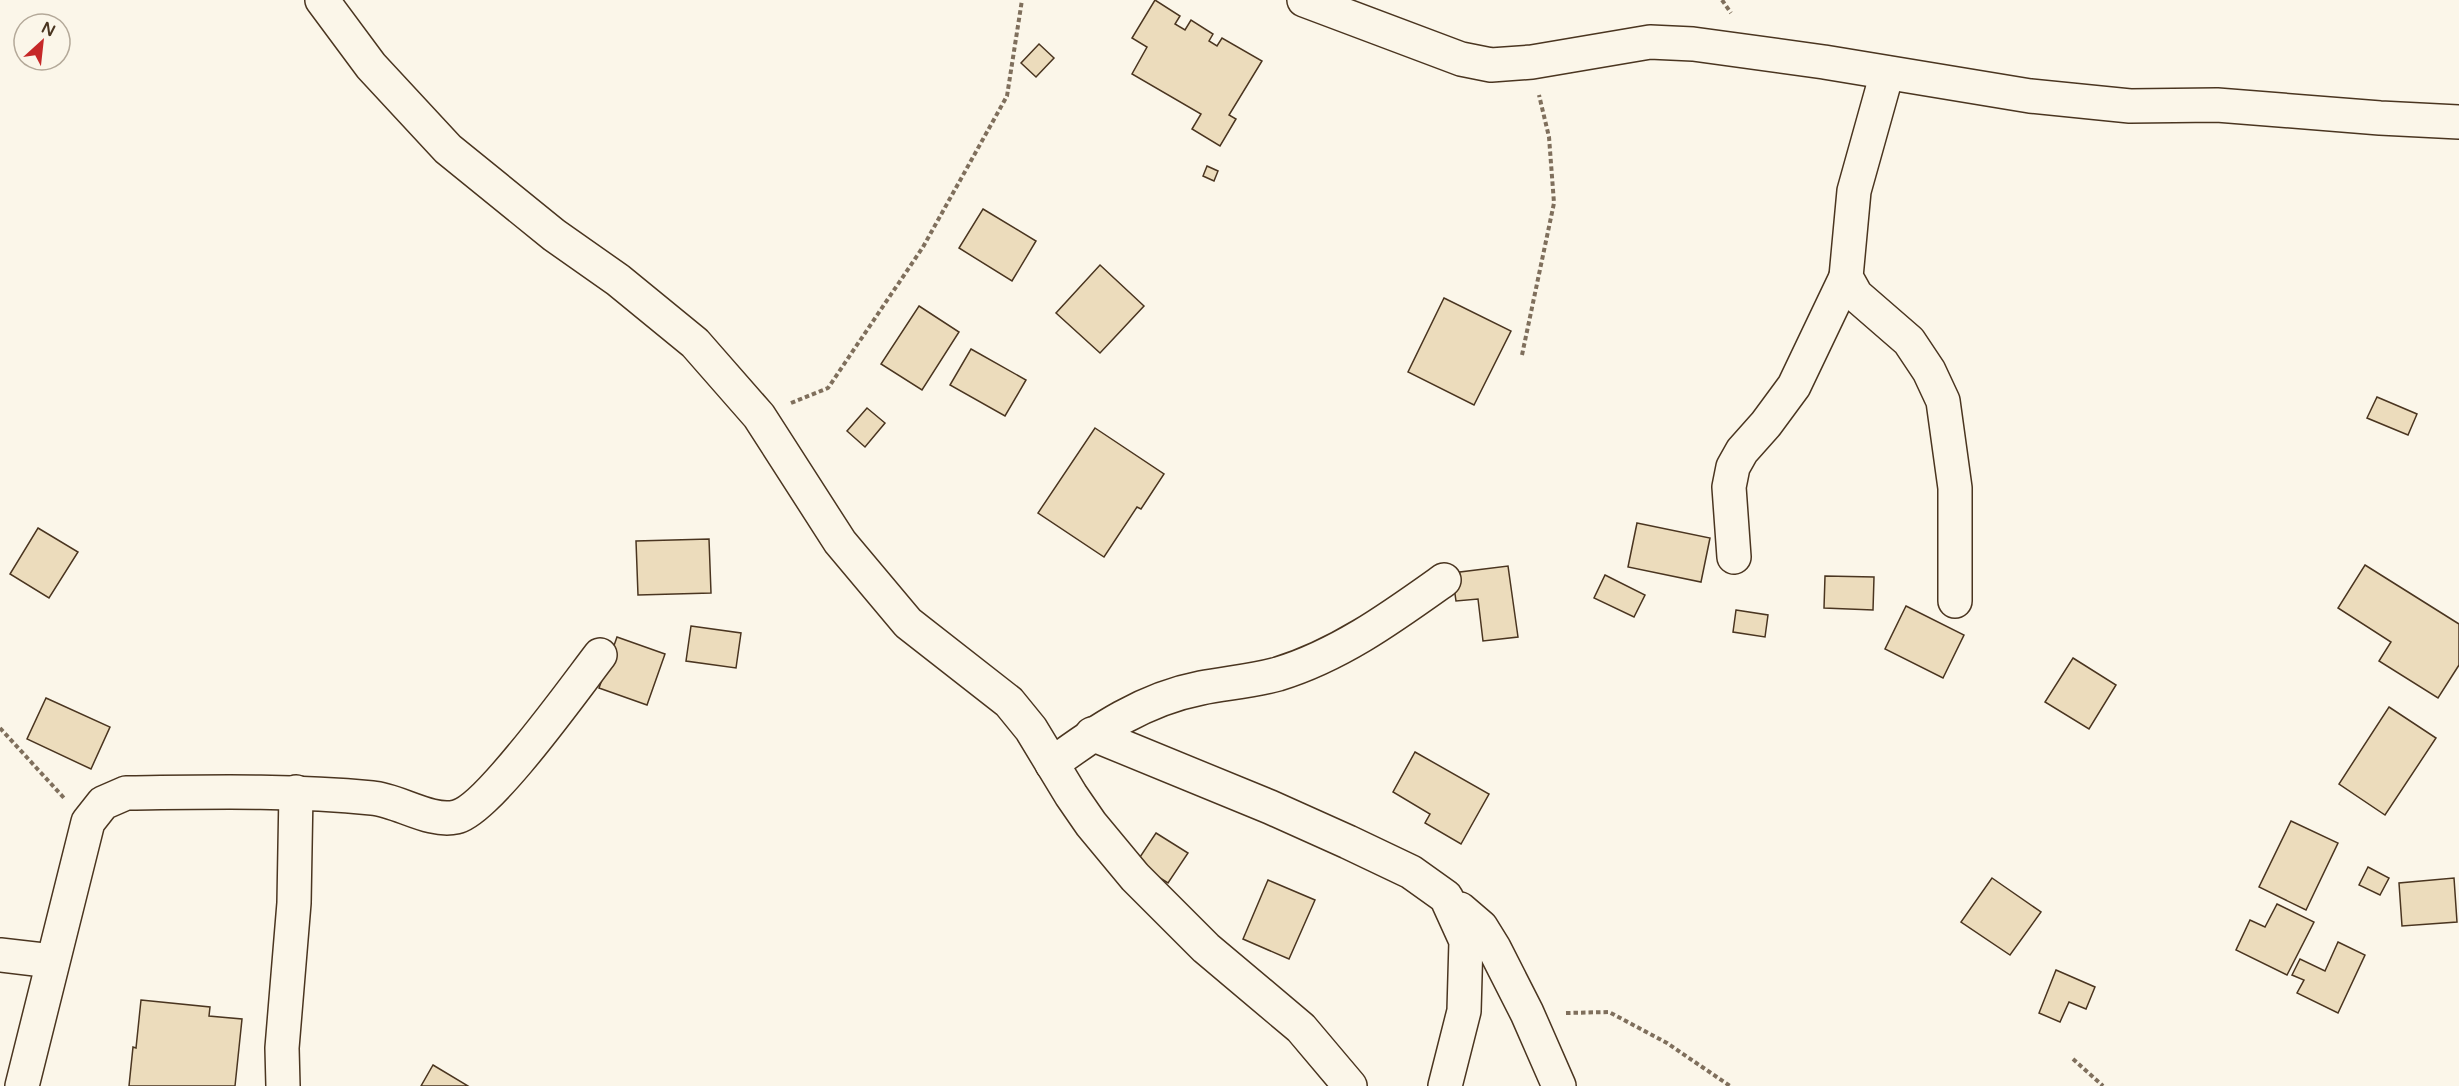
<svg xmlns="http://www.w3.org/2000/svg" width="2459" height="1086" viewBox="0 0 2459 1086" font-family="'Varela Round',sans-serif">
  <rect width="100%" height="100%" fill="#fbf6e9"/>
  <!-- building -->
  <g fill="#ecdcbc" stroke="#4a3520" stroke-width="1.5">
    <polygon points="1155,0 1180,16 1175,24 1185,30 1191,20 1213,34 1209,41 1217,46 1222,38 1262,61 1229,115 1236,119 1220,146 1192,129 1201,114 1132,74 1147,47 1132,38"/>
    <polygon points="1039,44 1054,58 1036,77 1021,63"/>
    <polygon points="1207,166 1218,171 1214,181 1203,176"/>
    <polygon points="983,209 1036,241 1012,281 959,248"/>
    <polygon points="1100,265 1144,306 1100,353 1056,313"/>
    <polygon points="1444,298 1511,331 1474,405 1408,372"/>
    <polygon points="919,306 959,332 922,390 881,364"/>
    <polygon points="971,349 1026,380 1005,416 950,385"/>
    <polygon points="2377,397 2417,414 2408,435 2367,418"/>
    <polygon points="867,408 885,423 865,447 847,431"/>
    <polygon points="1095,428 1164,474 1141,509 1137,507 1104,557 1038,513"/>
    <polygon points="1637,523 1710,538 1701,582 1628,567"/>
    <polygon points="38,528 78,552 49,598 10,574"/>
    <polygon points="709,539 711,593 638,595 636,541"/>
    <polygon points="2365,565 2459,624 2459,665 2438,698 2379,661 2391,642 2338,608"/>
    <polygon points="1508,566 1518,637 1483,641 1478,599 1456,601 1452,573"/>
    <polygon points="1605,575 1645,595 1634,617 1594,598"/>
    <polygon points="1825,576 1874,577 1873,610 1824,608"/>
    <polygon points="1906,606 1964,635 1943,678 1885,649"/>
    <polygon points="1736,610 1768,615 1765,637 1733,632"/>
    <polygon points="691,626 741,633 736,668 686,661"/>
    <polygon points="617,637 665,654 647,705 599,688"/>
    <polygon points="2073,658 2116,685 2089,729 2045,702"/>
    <polygon points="46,698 110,727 91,769 27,739"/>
    <polygon points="2389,707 2436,738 2385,815 2339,784"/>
    <polygon points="1415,752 1489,794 1461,844 1425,823 1430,814 1393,792"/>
    <polygon points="2291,821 2338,843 2306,910 2259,887"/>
    <polygon points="1156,833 1188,853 1168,883 1136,863"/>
    <polygon points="2368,867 2389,878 2380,895 2359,885"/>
    <polygon points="1992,878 2041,912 2010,955 1961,922"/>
    <polygon points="2454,878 2457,922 2402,926 2399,883"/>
    <polygon points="1268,880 1315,900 1289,959 1243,939"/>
    <polygon points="2277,904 2314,922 2287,975 2236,950 2250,920 2265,927"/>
    <polygon points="2338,942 2365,955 2338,1013 2297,993 2304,980 2292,975 2300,959 2325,971"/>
    <polygon points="2056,970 2095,987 2086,1009 2069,1002 2060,1022 2039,1013"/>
    <polygon points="141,1000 210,1007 209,1016 242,1019 235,1086 129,1086 133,1047 136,1048"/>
    <polygon points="433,1065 468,1086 421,1086"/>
  </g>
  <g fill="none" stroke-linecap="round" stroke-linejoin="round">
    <defs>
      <g id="street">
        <polyline points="322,0 371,66 448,149 554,235 618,280 695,343 759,416 840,542 908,623 1009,702 1031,729 1071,795 1091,824 1135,877 1206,948 1301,1028 1350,1086"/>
        <polyline points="1304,0 1461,59 1491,65 1532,62 1650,42 1693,44 1824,62 2030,96 2130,106 2217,105 2380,118 2459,122"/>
        <polyline points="1887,73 1854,191 1846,277 1856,295 1909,341 1929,371 1943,401 1955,488 1955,601"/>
        <polyline points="1734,557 1729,487 1733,467 1742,451 1766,424 1794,386 1846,277"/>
        <polyline points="1092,734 1270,807 1348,842 1411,872 1446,897 1466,941 1464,1011 1445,1086"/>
        <path d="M1052,764C1098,730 1144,699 1201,688C1227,683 1253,681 1278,674C1340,655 1392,617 1444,580"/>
        <polyline points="1460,909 1481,927 1494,948 1527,1013 1559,1086"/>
        <polyline points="0,955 52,961"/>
        <path d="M22,1086L88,822L103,803L126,793C209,792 290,790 372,798C398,800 430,823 456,817C488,810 576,686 600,655"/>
        <polyline points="283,1086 282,1048 294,903 296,792"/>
      </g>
    </defs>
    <!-- street casing -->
    <use href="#street" stroke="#4a3520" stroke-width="36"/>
    <!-- path -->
    <g stroke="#7f6f5c" stroke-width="4" stroke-dasharray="4.5 3" stroke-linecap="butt">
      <polyline points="1722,0 1731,13"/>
      <polyline points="1522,355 1554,203 1549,137 1539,95"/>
      <polyline points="791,403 828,388 923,247 1007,96 1022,0"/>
      <polyline points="0,728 64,798"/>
      <polyline points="1566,1013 1609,1012 1667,1043 1730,1086"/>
      <polyline points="2073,1059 2103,1086"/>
    </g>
    <!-- street -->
    <use href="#street" stroke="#fbf6e9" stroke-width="33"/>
  </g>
  <!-- north arrow -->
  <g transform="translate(42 42) rotate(27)"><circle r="28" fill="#fbf6e9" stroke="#b4a999" stroke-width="1.5"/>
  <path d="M0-4.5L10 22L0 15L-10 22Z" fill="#c62828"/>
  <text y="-9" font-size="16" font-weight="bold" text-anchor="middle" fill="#4a3520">N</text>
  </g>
</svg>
